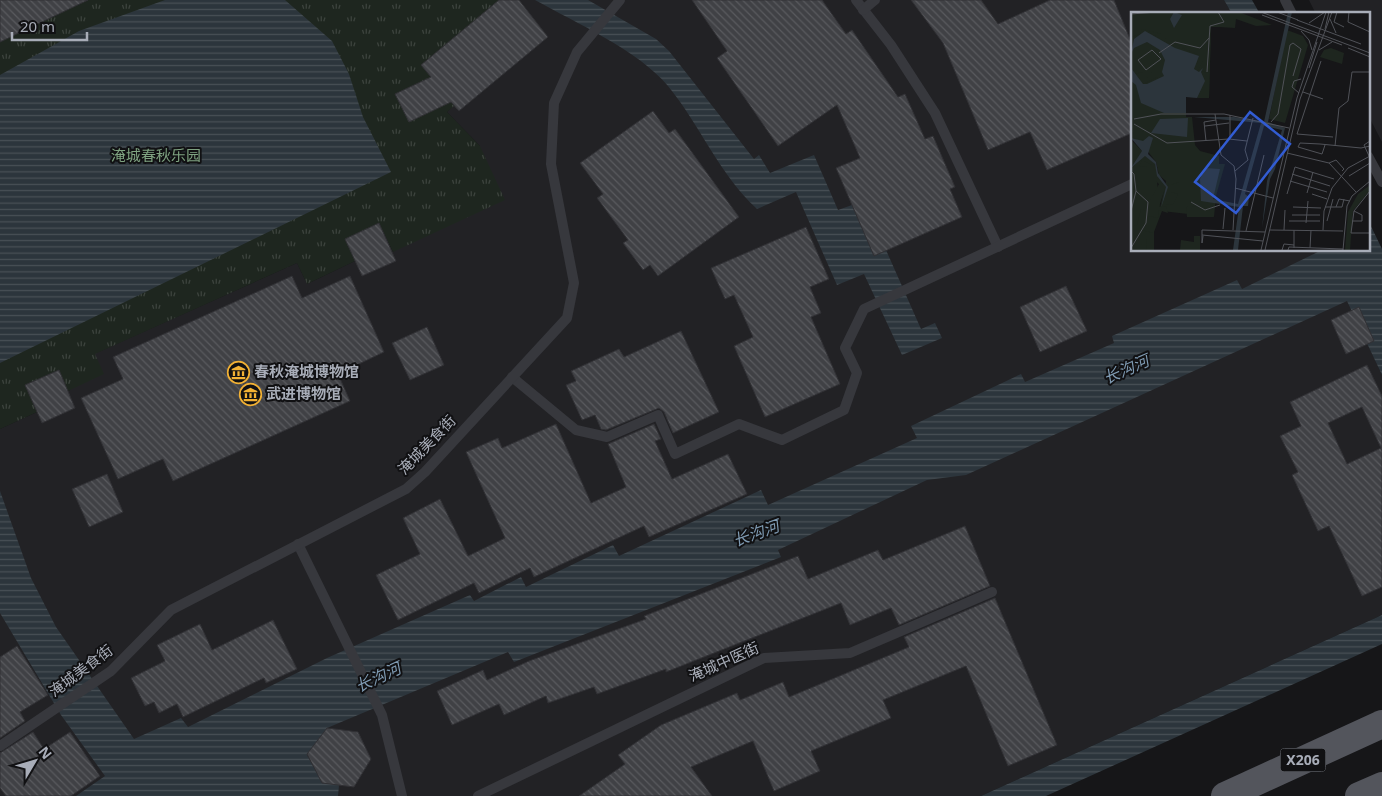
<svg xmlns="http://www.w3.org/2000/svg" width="1382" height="796" viewBox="0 0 1382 796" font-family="'Noto Sans','Noto Sans SC',sans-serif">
  <defs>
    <pattern id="grass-tufts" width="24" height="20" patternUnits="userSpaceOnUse" patternTransform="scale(1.25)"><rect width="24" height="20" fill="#1e261f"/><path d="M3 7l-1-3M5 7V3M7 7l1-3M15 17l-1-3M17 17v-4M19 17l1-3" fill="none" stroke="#3c433d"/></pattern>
    <pattern id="water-rules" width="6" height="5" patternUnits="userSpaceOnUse" patternTransform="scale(1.25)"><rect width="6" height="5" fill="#2c353c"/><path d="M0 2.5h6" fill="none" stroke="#485056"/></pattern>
    <pattern id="building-back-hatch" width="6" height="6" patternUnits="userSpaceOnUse" patternTransform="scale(1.25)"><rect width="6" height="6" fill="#404145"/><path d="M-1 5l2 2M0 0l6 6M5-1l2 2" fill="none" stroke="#595a5e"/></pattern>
  </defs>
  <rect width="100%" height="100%" fill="#161618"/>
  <!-- built -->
  <g fill="#222225">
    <polygon points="519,0 1224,0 1232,14 1132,14 1132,250 1350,250 1348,300 1382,375 1382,615 981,796 0,796 0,429 37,412 25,385 59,370 69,391 94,354 297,263 307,284 355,261 345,239 379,223 393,252 480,146 447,112 454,105 459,111 548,37"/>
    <polygon points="1309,0 1382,0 1382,142 1368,115 1368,14 1316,14"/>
  </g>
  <!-- grass -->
  <polygon fill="url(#grass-tufts)" points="0,0 519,0 548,37 459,111 454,106 447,112 480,146 505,200 393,252 379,223 346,239 355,261 307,284 297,263 95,354 104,374 68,391 59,370 25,385 37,412 0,429"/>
  <!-- water -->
  <g fill="url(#water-rules)">
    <polygon points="165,0 285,0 332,41 349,74 363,117 391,172 0,363 0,75 79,31"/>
    <path d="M535,0H588L656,39L669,51L754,159L759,155L770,173L814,155L838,210L852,205L874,255L886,250L921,329L935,323L942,338L902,355L864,274L837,285L796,192L757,209C719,174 700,125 668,86C638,50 576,23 535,0Z"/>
    <polygon points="1224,0 1252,0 1260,14 1232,14"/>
    <polygon points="1368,220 1382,249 1382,375 1347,301 966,475 927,480 778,550 781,557 514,662 508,652 327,728 307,755 322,782 339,785 338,796 76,796 105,776 61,715 0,613 0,491 31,578 56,627 134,739 181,718 188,727 327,658 470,595 474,601 521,577 526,587 613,545 619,556 761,490 768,505 917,438 911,426 1021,374 1025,382 1114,343 1112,336 1237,280 1242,289 1322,250 1368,250"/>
    <polygon points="1382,615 1382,644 1046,796 981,796"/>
  </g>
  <!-- building -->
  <g fill="url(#building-back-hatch)" stroke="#303034" fill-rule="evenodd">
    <polygon points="0,0 88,0 0,42"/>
    <polygon points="499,0 519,0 548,37 459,111 451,102 409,122 395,94 431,77 421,65"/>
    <polygon points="692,0 822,0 846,34 852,30 898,97 905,94 925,139 933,136 955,187 950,189 962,217 874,256 836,168 860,158 837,105 778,146 717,58 727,51"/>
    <polygon points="911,0 981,0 998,24 1050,0 1114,0 1132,44 1132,133 1047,170 1030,132 988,150 943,43"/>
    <polygon points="653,111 669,133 675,129 739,217 658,276 650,265 643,270 623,243 628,240 597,198 603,194 580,163"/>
    <polygon points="379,223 396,261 362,276 345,239"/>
    <polygon points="806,227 829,279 810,287 821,313 811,317 840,384 765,417 734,346 753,337 734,295 725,299 711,268"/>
    <polygon points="292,276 302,298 350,276 384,352 338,374 350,401 173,481 163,459 118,479 81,398 123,379 113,357"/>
    <polygon points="1066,286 1087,331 1040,352 1020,307"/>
    <polygon points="1359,307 1374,341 1346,354 1331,320"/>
    <polygon points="427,327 444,365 410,380 392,343"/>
    <polygon points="681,331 719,412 673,433 664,412 659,408 606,430 601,429 595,415 582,420 566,385 576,381 571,371 619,349 624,357"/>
    <path d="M1367,365L1382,396V587L1362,596L1329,526L1318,531L1292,475L1298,472L1280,436L1301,426L1290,402ZM1362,407L1381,448L1347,464L1328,423Z"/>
    <polygon points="59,370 75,408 42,423 25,385"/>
    <polygon points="556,424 591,503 626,487 608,444 654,424 661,439 655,441 672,479 728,454 747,494 649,537 644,526 534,577 530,568 479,593 474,583 398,620 376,575 420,554 403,518 440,499 468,556 505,538 466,452 498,438 502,448"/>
    <polygon points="107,474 123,512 89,527 72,489"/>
    <polygon points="965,526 990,586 899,625 891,608 850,625 841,603 666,672 666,669 597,694 594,687 548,703 546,696 504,715 499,704 452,725 437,691 483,670 487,680 529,661 646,619 644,616 798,556 808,579 878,550 883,560"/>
    <polygon points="995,598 1057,745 1008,766 966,666 883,700 891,718 811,751 820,771 774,791 753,741 691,767 712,796 579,796 625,764 618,755 661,725 737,693 740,700 783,682 789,697 909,647 904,637"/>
    <polygon points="273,620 297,669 266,683 264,678 183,717 177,704 159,713 154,702 145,706 131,678 165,661 157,645 200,624 212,650"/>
    <polygon points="17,646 48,695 20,712 25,721 0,738 0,657"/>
    <polygon points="327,728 358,732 371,759 354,787 322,783 307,754"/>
    <polygon points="33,732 44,749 70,732 100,776 71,796 6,796 0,788 0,753"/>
  </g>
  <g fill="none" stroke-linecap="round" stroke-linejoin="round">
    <!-- lane -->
    <g stroke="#37383d" stroke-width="10">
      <polyline points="856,0 891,45 935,113 998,247"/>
      <polyline points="1285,0 1292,14"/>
      <polyline points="863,10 875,0"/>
      <polyline points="1368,156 1382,182"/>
      <polyline points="512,377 576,430 607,437 658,415 675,454 739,424 782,440 844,410 857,373 845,348 864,309 1132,184"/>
      <polyline points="298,544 382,715 402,796"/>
      <polyline points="0,746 111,671 171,610 406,489 425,472 567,318 574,283 551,164 554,103 577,52 620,0"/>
      <polyline points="478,796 764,658 850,653 992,592"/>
    </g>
    <!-- primary -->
    <g stroke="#53555c" stroke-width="28">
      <polyline points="1225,796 1382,724"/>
      <polyline points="1359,796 1382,786"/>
    </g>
  </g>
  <!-- icons -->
  <defs>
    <symbol id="museum-ring" viewBox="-11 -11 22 22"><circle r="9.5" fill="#111113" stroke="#f2b134" stroke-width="1.5"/><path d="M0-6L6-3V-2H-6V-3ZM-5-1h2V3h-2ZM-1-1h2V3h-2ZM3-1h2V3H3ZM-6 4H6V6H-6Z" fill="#f2b134"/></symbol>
  </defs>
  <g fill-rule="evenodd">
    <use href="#museum-ring" x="226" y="360" width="25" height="25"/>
    <use href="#museum-ring" x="238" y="382" width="25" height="25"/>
  </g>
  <g text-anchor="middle" stroke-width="4" stroke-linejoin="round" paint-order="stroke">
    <!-- shield labels -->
    <rect fill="#111113" stroke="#7b7e86" stroke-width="1" x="1280.5" y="748.5" width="45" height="23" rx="4"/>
    <g font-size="14" font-weight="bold" fill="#a8adb8">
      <text x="1303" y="765">X206</text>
    </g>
    <!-- park labels -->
    <g font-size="15" fill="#7fa381" stroke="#111113">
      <text x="156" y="161">淹城春秋乐园</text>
    </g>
    <!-- poi labels -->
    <g font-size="15" font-weight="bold" fill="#a8adb8" stroke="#111113" text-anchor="start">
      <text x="254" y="377">春秋淹城博物馆</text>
      <text x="266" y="399">武进博物馆</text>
    </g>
    <!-- street labels -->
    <g font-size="15" fill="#a8adb8" stroke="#111113">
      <text transform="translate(427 445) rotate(-46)" y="5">淹城美食街</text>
      <text transform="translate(724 662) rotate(-24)" y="5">淹城中医街</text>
      <text transform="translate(81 671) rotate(-37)" y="5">淹城美食街</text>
    </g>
    <!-- water labels -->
    <g font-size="16" font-style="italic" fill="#7f9bb3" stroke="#111113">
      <text transform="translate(1126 369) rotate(-24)" y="6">长沟河</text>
      <text transform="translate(756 533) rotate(-20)" y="6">长沟河</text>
      <text transform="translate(378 677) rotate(-25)" y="6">长沟河</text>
    </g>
  </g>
  <!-- overview -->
  <g transform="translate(1131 12)">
    <rect width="239" height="239" fill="#161618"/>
    <path d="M0,0H101L95,15H80L78,86L55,85V105H61L64,133L69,139L88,144V152H94L85,184L83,205L31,199L23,220V238H0V128L24,152L29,196L35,169L28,163L25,150L9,129L0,126ZM156,18L172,24L177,33L154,111L138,107ZM200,36L213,41L211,52L189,45L193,38ZM239,173V178L222,199L219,238H214L217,200L227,182ZM63,224H69V238H49L50,228L63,230Z" fill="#1e261f"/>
    <path d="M88,0H108L141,13L125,14L105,7L104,16L88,15L93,9ZM11,17L30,22L41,31L38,33L18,20L3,27L0,32L1,25L9,22ZM80,17L78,86H66L70,79V59L77,61ZM77,28L76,49H72L66,60L63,56L67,51L66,42L51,36L61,34L70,37ZM11,60L16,66L21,60L27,65L12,72L4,62ZM4,114L18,124L16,128L0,126V119L3,123L1,116ZM14,144L24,152L28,166L35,173L28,195L35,194L37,201L28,198L27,206L18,204V190L28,172L21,166V153L11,148L8,154L16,155L7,164V174L0,158ZM43,166L48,170L40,173V180L47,182L42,192L35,193L32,190L38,171ZM7,182L16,190V199L10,197L6,213L0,215V200ZM60,191V197L62,194L78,198L83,205H56L55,196ZM11,218L22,221L16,227L15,238L7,228Z" fill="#1e261f"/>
    <path d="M43,0L51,3L43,16L39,7ZM157,0H161L137,110L154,116L144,157L139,167L131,216L136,169L151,118L133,114L114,182L118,185L117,194H112L107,238H102L108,195L70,189L69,167L74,156L89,157L82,187L107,192L130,111L63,105H103L133,110ZM14,19L44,36L68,44L63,57L68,60L72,56L70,60L74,69L66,86L55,85V101H33L10,91L5,73L0,69V56L12,72H16L33,64L31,60L34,48L29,38L16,30L3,36L0,42L3,27ZM57,106L56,125L20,121L29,107ZM18,124L22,126L17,142L25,150L27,161L37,175L30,196L35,175L26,164L24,152L14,144L0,156L11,139L0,126L12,129Z" fill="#2c353c"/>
    <path fill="none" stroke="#505258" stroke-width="1" d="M130,0L239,41M146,0L167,8M206,0L203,10L213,15M218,0L217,10L239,20M0,2L26,0M131,3L211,33M199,7L205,21M166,8L230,32M178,11L194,0M194,17L198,0M170,19L178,28L181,38M217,36L239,45M21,38L30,47L15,58L7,48ZM188,38L201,30M28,41L44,30L69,36L78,26M178,56L186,30M76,60L79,14L93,10L87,0M172,80L192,87M168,81L161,75L163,69L170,67M84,102L90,143L103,154L105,167L102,218M3,107L30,102H93L158,116M140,110L147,102L159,33L162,31L170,37L162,64M3,112L36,131L98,127L116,129M74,114L98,111M166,122L190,49M166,122L202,125M99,126V103M75,129L73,110L85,108M194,133L191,142L167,135L169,131L189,132L230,136L239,134M204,134L208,96L217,89L221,60H239M156,141L198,151L225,180M238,144L233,133L239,129M198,151L205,148L213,157L211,159M0,159L3,162L5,179L17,190L15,211L0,236M104,159L117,148L114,138L122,106M161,162L199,174M218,164L239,151M159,169L196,180M104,176L142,186M239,179L223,199L220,221H239M176,181L182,160M156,182L164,155L203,167M181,182L196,187M60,190L74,198L89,193M162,195L190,196M194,195H211L213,187M205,195L208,187L219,189M0,199L5,179M161,203H189M158,209H189M196,209L202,187M221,209H231V203L223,199M175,211L177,189M92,217L94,196M139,218L212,219M153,218L154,198M192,218L193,199L201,176L217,156L239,144M115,219L133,143M71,223V231L72,224M132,229L71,223V218L134,220M163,236V218M179,236L180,218M130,238L166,86L195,0M134,238L169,87L201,0M151,238L153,232L163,233M157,238L158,235L212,237M212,238L216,194L221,184L239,169"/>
    <path fill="#325cd3" fill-opacity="0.15" stroke="#325cd3" stroke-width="2.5" d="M119,100L159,132L105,201L64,170Z"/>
    <rect width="239" height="239" fill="none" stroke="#a8adb8" stroke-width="2.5"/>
  </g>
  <!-- north arrow -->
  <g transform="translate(35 761) rotate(52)" stroke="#111113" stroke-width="4" paint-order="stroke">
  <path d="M0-4L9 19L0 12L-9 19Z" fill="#a8adb8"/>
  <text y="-8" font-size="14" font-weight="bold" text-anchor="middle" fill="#a8adb8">N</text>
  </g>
  <!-- scale -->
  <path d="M12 32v8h75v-8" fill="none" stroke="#a8adb8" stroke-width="2.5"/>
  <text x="20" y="32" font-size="15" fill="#a8adb8" stroke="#111113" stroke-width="4" paint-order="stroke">20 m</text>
</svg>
